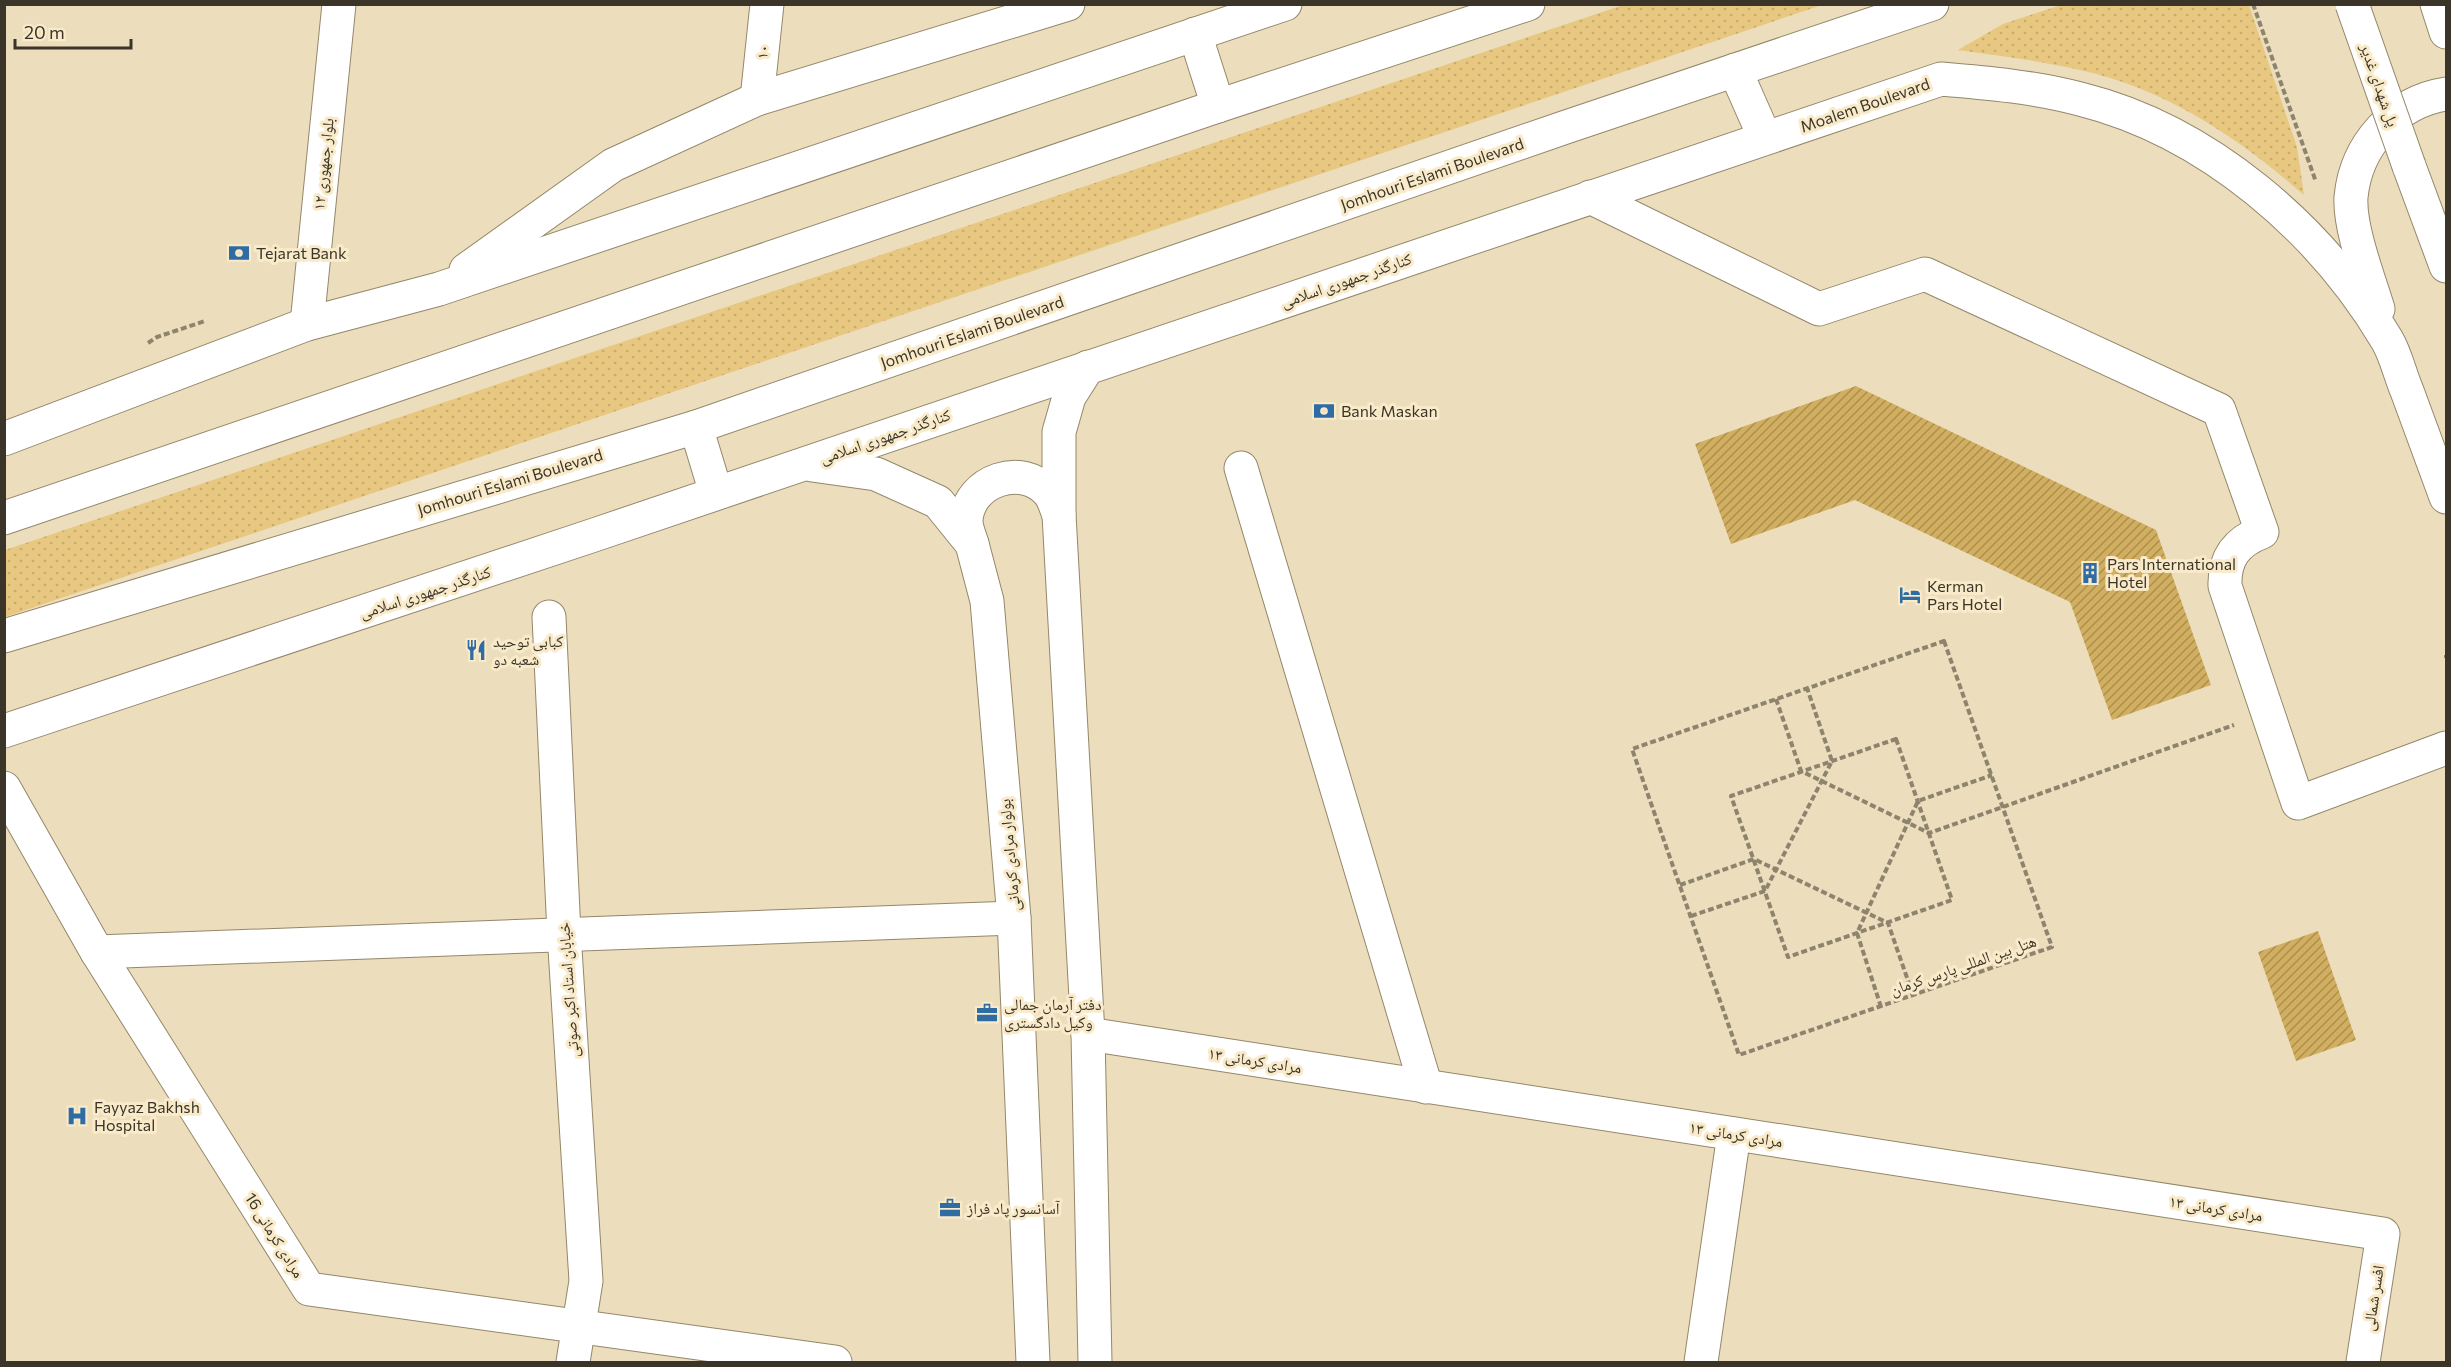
<svg xmlns="http://www.w3.org/2000/svg" width="2451" height="1367" viewBox="0 0 2451 1367" font-family="Commissioner,'Noto Naskh Arabic',sans-serif">
  <defs>
    <pattern id="grass-dots" width="8" height="8" patternUnits="userSpaceOnUse" patternTransform="scale(1.5)"><rect width="8" height="8" fill="#e8c880"/><path d="M2 2h.1M6 6h.1" fill="none" stroke="#c8ac6f" stroke-width="1.8" stroke-linecap="round"/></pattern>
    <pattern id="building-hatch" width="6" height="6" patternUnits="userSpaceOnUse" patternTransform="scale(1.5)"><rect width="6" height="6" fill="#d2af60"/><path d="M-1 1l2-2M0 6l6-6M5 7l2-2" fill="none" stroke="#ab8f4f"/></pattern>
  </defs>
  <rect width="100%" height="100%" fill="#ecddbd"/>
  <!-- grass -->
  <g fill="url(#grass-dots)">
    <polygon points="1626,4 1822,5 5,617 5,550"/>
    <path d="M2061,5H2249L2297,147L2304,195C2240,139 2168,90 2084,71C2043,61 2000,56 1958,50L2003,24Z"/>
  </g>
  <!-- building -->
  <g fill="url(#building-hatch)">
    <polygon points="1856,386 2156,530 2211,685 2112,720 2070,602 1855,500 1731,544 1695,444"/>
    <polygon points="2318,931 2356,1040 2296,1061 2258,952"/>
  </g>
  <g fill="none" stroke-linecap="round" stroke-linejoin="round">
    <defs>
      <g id="minor">
        <polyline points="757,99 767,4"/>
        <path d="M1590,197L1819,309L1925,274L2219,410L2262,532C2236,542 2224,558 2225,586L2298,803L2446,748"/>
        <polyline points="466,270 613,165 757,99 1068,4"/>
        <path d="M2378,309C2369,279 2349,228 2351,197C2356,145 2395,102 2446,94"/>
        <polyline points="307,324 339,4"/>
        <polyline points="1088,367 1069,397 1059,432 1059,515 1088,1034 1095,1362"/>
        <polyline points="4,439 307,324 439,289 1285,4"/>
        <polyline points="812,465 876,474 938,502 972,544 987,601 1014,918 1033,1362"/>
        <polyline points="1241,468 1426,1087"/>
        <path d="M972,544C970,537 966,528 966,521C968,480 1023,462 1049,493C1054,499 1056,508 1059,515"/>
        <polyline points="549,617 564,933 586,1281 573,1362"/>
        <path d="M4,731L594,535L1941,79C1989,83 2034,87 2080,99C2208,131 2321,229 2387,340C2396,355 2400,375 2407,391C2420,427 2433,462 2446,497"/>
        <polyline points="4,788 97,952 309,1289 835,1362"/>
        <polyline points="97,952 1014,918"/>
        <polyline points="1088,1034 2383,1234 2363,1362"/>
        <polyline points="1701,1362 1734,1134"/>
      </g>
      <g id="major">
        <polyline points="1195,34 1218,106"/>
        <polyline points="1735,70 1765,138"/>
        <polyline points="696,427 716,493"/>
        <polyline points="4,518 1218,106 1528,4"/>
        <polyline points="4,636 696,427 1566,127 1932,4"/>
      </g>
      <g id="highway">
        <polyline points="2437,4 2446,32"/>
        <polyline points="2409,166 2446,266"/>
      </g>
    </defs>
    <!-- minor casing -->
    <use href="#minor" stroke="#948769" stroke-width="35"/>
    <!-- major casing -->
    <use href="#major" stroke="#948769" stroke-width="35"/>
    <!-- highway casing -->
    <use href="#highway" stroke="#948769" stroke-width="35"/>
    <!-- path -->
    <g stroke="#8e846e" stroke-width="4" stroke-dasharray="6 3" stroke-linecap="butt">
      <polyline points="2253,4 2316,182"/>
      <polyline points="148,343 157,337 205,321"/>
      <polygon points="1944,641 2052,947 1739,1055 1632,749"/>
      <polyline points="2446,655 2446,658"/>
      <polyline points="1776,699 1801,771 1929,833 2234,725"/>
      <polygon points="1896,739 1952,900 1788,957 1731,796"/>
      <polyline points="1680,885 1754,859 1888,923 1913,995"/>
      <polyline points="1691,916 1765,891 1832,761 1807,688"/>
      <polyline points="1881,1007 1857,933 1918,801 1992,775"/>
    </g>
    <!-- minor -->
    <use href="#minor" stroke="#fff" stroke-width="33"/>
    <!-- major -->
    <use href="#major" stroke="#fff" stroke-width="33"/>
    <!-- highway -->
    <use href="#highway" stroke="#fff" stroke-width="33"/>
    <defs>
      <polyline id="highway-bridge" points="2352,4 2409,166"/>
    </defs>
    <!-- highway-bridge casing -->
    <use href="#highway-bridge" stroke="#948769" stroke-width="35" stroke-linecap="butt"/>
    <!-- highway-bridge -->
    <use href="#highway-bridge" stroke="#fff" stroke-width="33"/>
  </g>
  <!-- icons -->
  <defs>
    <symbol id="bank-bare" viewBox="-9 -9 18 18"><path d="M-6-4H6V4H-6ZM0-2.3a2.3 2.3 0 1 0 0 4.6a2.3 2.3 0 1 0 0-4.6Z" fill="#2f6ca4" stroke="#f9eaca" stroke-width="2.5" paint-order="stroke"/></symbol>
    <symbol id="building-bare" viewBox="-9 -9 18 18"><path d="M-4-6H4V6H1V3H-1V6H-4ZM-2.5-4.3h1.7v1.8h-1.7ZM.8-4.3h1.7v1.8H.8ZM-2.5-1h1.7V.8h-1.7ZM.8-1h1.7V.8H.8Z" fill="#2f6ca4" stroke="#f9eaca" stroke-width="2.5" paint-order="stroke"/></symbol>
    <symbol id="hotel-bare" viewBox="-9 -9 18 18"><path d="M-6-4.5h1.5V1H6V5H4.5V3h-9V5H-6ZM-4 0a1.8 1.8 0 1 1 3.6 0ZM.5 0V-2.5h3Q6-2.5 6 0Z" fill="#2f6ca4" stroke="#f9eaca" stroke-width="2.5" paint-order="stroke"/></symbol>
    <symbol id="restaurant-bare" viewBox="-9 -9 18 18"><path d="M-5-6h1v4h1v-4h1v4h1v-4h1v5L-1.5 .5V6h-2V.5L-5-1ZM5-6V6H3V1.5H1.5Q1.5-4 5-6Z" fill="#2f6ca4" stroke="#f9eaca" stroke-width="2.5" paint-order="stroke"/></symbol>
    <symbol id="office-bare" viewBox="-9 -9 18 18"><path d="M-6-3h4V-5.5h4V-3h4V5H-6ZM-1-4.5V-3h2v-1.5ZM-6 0V1H6V0Z" fill="#2f6ca4" stroke="#f9eaca" stroke-width="2.5" paint-order="stroke"/></symbol>
    <symbol id="hospital-bare" viewBox="-9 -9 18 18"><path d="M-5-5h3v3.5h4V-5h3V5h-3V1.5h-4V5h-3Z" fill="#2f6ca4" stroke="#f9eaca" stroke-width="2.5" paint-order="stroke"/></symbol>
  </defs>
  <g fill-rule="evenodd">
    <use href="#bank-bare" x="224" y="238" width="30" height="30"/>
    <use href="#bank-bare" x="1309" y="396" width="30" height="30"/>
    <use href="#building-bare" x="2075" y="558" width="30" height="30"/>
    <use href="#hotel-bare" x="1895" y="580" width="30" height="30"/>
    <use href="#restaurant-bare" x="461" y="635" width="30" height="30"/>
    <use href="#office-bare" x="972" y="998" width="30" height="30"/>
    <use href="#hospital-bare" x="62" y="1101" width="30" height="30"/>
    <use href="#office-bare" x="935" y="1193" width="30" height="30"/>
  </g>
  <g text-anchor="middle" stroke-width="6" stroke-linejoin="round" paint-order="stroke">
    <!-- street labels -->
    <g font-size="16" fill="#3a3528" stroke="#f9eaca">
      <text transform="translate(762 52) rotate(-84)" y="6">۱۰</text>
      <text transform="translate(2380 85) rotate(71)" y="6">پل شهدای غدیر</text>
      <text transform="translate(1865 105) rotate(-19)" y="6">Moalem Boulevard</text>
      <text transform="translate(323 164) rotate(-84)" y="6">بلوار جمهوری ۱۲</text>
      <text transform="translate(1432 174) rotate(-19)" y="6">Jomhouri Eslami Boulevard</text>
      <text transform="translate(1346 280) rotate(-19)" y="6">کنارگذر جمهوری اسلامی</text>
      <text transform="translate(972 332) rotate(-19)" y="6">Jomhouri Eslami Boulevard</text>
      <text transform="translate(885 436) rotate(-19)" y="6">کنارگذر جمهوری اسلامی</text>
      <text transform="translate(510 482) rotate(-17)" y="6">Jomhouri Eslami Boulevard</text>
      <text transform="translate(425 592) rotate(-18)" y="6">کنارگذر جمهوری اسلامی</text>
      <text transform="translate(1009 855) rotate(-95)" y="6">بولوار مرادی کرمانی</text>
      <text transform="translate(1963 965) rotate(-19)" y="6">هتل بین المللی پارس کرمان</text>
      <text transform="translate(568 990) rotate(-94)" y="6">خیابان استاد اکبر صوتی</text>
      <text transform="translate(1255 1060) rotate(9)" y="6">مرادی کرمانی ۱۳</text>
      <text transform="translate(1736 1134) rotate(9)" y="6">مرادی کرمانی ۱۳</text>
      <text transform="translate(2216 1208) rotate(9)" y="6">مرادی کرمانی ۱۳</text>
      <text transform="translate(275 1235) rotate(58)" y="6">مرادی کرمانی 16</text>
      <text transform="translate(2373 1298) rotate(-81)" y="6">افسر شمالی</text>
    </g>
    <!-- poi labels -->
    <g font-size="16" fill="#3a3528" stroke="#f9eaca" text-anchor="start">
      <text x="256" y="259">Tejarat Bank</text>
      <text x="1341" y="417">Bank Maskan</text>
      <text x="2107" y="570">Pars International<tspan x="2107" dy="18">Hotel</tspan></text>
      <text x="1927" y="592">Kerman<tspan x="1927" dy="18">Pars Hotel</tspan></text>
      <text x="493" y="647">کبابی توحید<tspan x="493" dy="18">شعبه دو</tspan></text>
      <text x="1004" y="1010">دفتر آرمان جمالی<tspan x="1004" dy="18">وکیل دادگستری</tspan></text>
      <text x="94" y="1113">Fayyaz Bakhsh<tspan x="94" dy="18">Hospital</tspan></text>
      <text x="967" y="1214">آسانسور پاد فراز</text>
    </g>
  </g>
  <!-- border -->
  <rect width="2451" height="1367" fill="none" stroke="#3a3528" stroke-width="12"/>
  <!-- scale -->
  <path d="M15 39v9h116v-9" fill="none" stroke="#3a3528" stroke-width="3"/>
  <text x="24" y="39" font-size="18" fill="#3a3528" stroke="#f9eaca" stroke-width="4.5" paint-order="stroke">20 m</text>
</svg>
